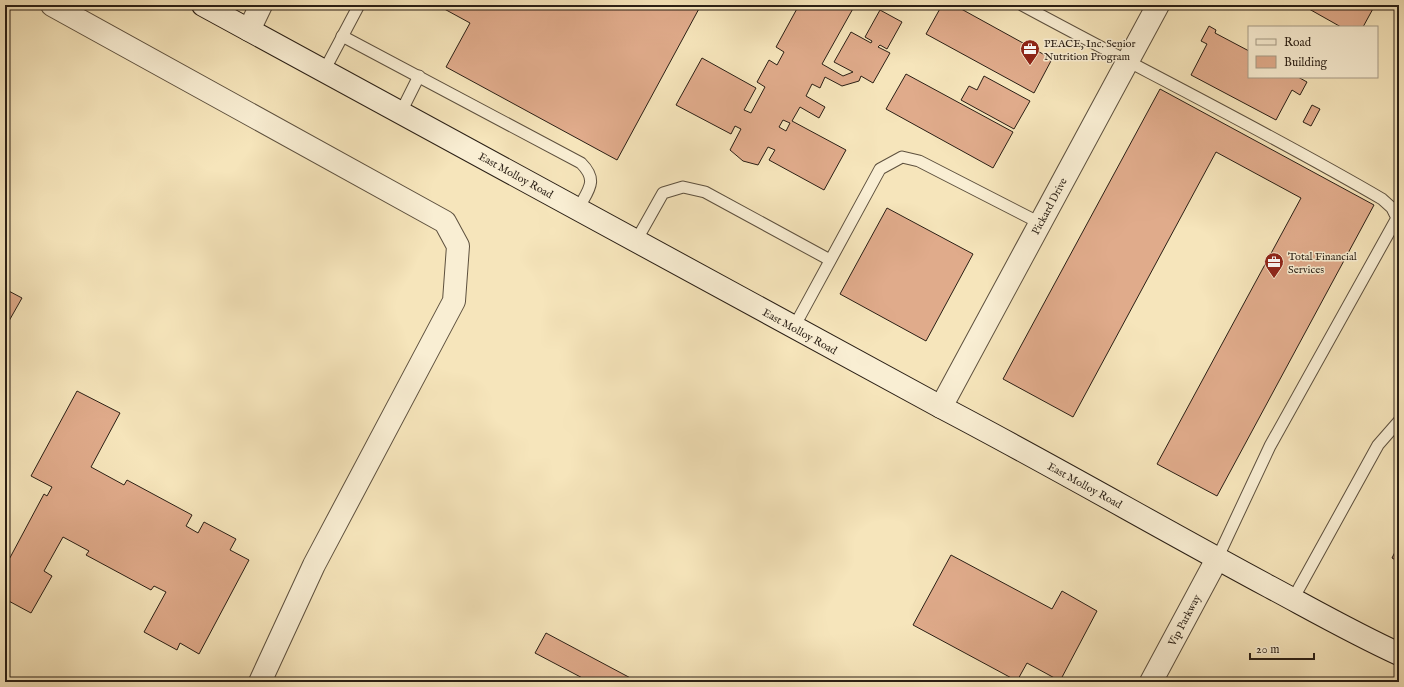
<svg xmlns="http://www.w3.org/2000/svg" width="1404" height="687" viewBox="0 0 1404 687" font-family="'IM FELL English',serif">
  <rect width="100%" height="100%" fill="#f6e5bb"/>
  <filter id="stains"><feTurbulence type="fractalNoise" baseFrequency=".005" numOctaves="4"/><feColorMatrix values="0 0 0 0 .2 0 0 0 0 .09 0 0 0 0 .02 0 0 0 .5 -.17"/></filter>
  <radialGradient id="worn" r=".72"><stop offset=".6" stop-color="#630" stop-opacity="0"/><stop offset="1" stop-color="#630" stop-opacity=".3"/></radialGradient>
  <!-- building -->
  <g fill="#e0ab8b" stroke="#2a1f15" fill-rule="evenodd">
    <polygon points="437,5 701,5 617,160 446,67 470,23"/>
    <path d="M799,5H855L822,64L843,76L853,72L834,62L851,32L871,43L872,41L865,37L880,10L902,22L887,49L880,45L878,47L890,53L873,83L861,76L859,81L842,86L825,77L820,88L812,84L806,96L825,107L819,118L800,107L792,121L846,150L824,190L769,160L775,150L768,147L758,165L743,161L730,150L741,129L735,126L731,134L676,105L702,58L756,88L744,110L751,113L765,87L757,82L769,60L777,65L784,52L776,47ZM783,120L790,123L786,131L779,127Z"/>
    <polygon points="942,5 954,5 1052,59 1034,93 926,34"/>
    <polygon points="1302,5 1375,5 1363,27 1341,27"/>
    <polygon points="1209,26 1216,30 1215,33 1249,51 1249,77 1298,77 1307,82 1300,95 1292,90 1276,120 1191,75 1207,44 1201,41"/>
    <polygon points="906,74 1013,132 993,168 886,109"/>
    <polygon points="984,76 1030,101 1014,129 961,100 969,86 977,90"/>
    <polygon points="1160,89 1374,205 1217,496 1157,464 1301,198 1216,152 1073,417 1003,379"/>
    <polygon points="1312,105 1320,109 1311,126 1303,122"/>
    <polygon points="887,208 973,254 926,341 840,294"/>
    <polygon points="5,289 22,298 5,328"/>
    <polygon points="77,391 120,413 91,467 124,485 127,480 192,515 186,526 198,533 204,522 236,539 230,550 249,560 199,654 180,643 177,650 144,632 166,592 154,586 151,590 86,555 89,551 63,537 44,571 52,576 31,613 5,599 5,567 44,494 47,496 52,487 31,476"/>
    <polygon points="1399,544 1399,562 1392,558"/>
    <polygon points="951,555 1052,609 1062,591 1097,611 1060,681 1027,663 1017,681 913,625"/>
    <polygon points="546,633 638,682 590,682 535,653"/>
  </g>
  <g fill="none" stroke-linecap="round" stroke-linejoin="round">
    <defs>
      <g id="lane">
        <path d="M1022,5C1142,70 1264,130 1382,199L1392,208L1397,218L1270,446L1217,559"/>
        <path d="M342,36L581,163C599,181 588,190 578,209"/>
        <polyline points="324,71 359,5"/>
        <polyline points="401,112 419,76"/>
        <polyline points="636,241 663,193 683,187 705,192 830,260"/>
        <polyline points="794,327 880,169 902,157 919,161 1040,223"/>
        <polyline points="1293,599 1378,445 1399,421"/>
      </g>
      <g id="street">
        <polyline points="52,5 445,222 458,246 454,301 314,565 260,682"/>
        <polyline points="249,30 261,5"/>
        <polyline points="941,407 1158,5"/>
        <polyline points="1151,682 1217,559"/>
      </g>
      <path id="secondary" d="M203,5L941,407C1052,465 1160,528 1270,587C1313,610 1355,634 1399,654"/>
    </defs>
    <!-- lane casing -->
    <use href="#lane" stroke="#5d503e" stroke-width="13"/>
    <!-- street casing -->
    <use href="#street" stroke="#5d503e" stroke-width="24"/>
    <!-- secondary casing -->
    <use href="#secondary" stroke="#2a1f15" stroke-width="24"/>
    <!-- lane -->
    <use href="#lane" stroke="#f9eed3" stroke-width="11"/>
    <!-- street -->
    <use href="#street" stroke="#f9eed3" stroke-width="22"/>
    <!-- secondary -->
    <use href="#secondary" stroke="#f9eed3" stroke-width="22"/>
  </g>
  <!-- icons -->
  <defs>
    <symbol id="office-pin" viewBox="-11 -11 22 30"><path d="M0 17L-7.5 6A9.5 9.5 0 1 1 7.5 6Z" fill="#8f2418" stroke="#f9eed3"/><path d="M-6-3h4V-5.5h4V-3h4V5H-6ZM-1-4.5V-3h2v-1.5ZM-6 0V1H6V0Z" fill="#fff"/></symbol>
  </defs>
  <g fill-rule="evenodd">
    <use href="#office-pin" x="1019" y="38" width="22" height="30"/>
    <use href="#office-pin" x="1263" y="251" width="22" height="30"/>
  </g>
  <g text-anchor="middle" stroke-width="3" stroke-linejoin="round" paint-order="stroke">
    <!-- poi labels -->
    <g font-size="11" fill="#2a1f15" stroke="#f9eed3" text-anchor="start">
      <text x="1044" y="47">PEACE, Inc. Senior<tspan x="1044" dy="13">Nutrition Program</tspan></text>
      <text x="1288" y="260">Total Financial<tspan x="1288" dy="13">Services</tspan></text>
    </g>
    <!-- street labels -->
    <g font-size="11" fill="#2a1f15" stroke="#f9eed3">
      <text transform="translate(516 175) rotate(29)" y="4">East Molloy Road</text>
      <text transform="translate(1049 206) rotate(-62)" y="4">Pickard Drive</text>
      <text transform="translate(800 331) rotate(29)" y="4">East Molloy Road</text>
      <text transform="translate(1085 485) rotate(29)" y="4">East Molloy Road</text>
      <text transform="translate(1184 620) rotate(-62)" y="4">Vip Parkway</text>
    </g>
  </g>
  <!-- margin -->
  <rect width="1404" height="687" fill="none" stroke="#f6e5bb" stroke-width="20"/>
  <rect x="6" y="6" width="1392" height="675" fill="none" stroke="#2a1f15" stroke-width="2"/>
  <rect x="10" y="10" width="1384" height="667" fill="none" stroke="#2a1f15"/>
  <!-- legend -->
  <rect x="1248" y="26" width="130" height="52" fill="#f9eed3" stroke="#a69b87"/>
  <rect x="1256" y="39" width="20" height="6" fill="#f9eed3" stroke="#a69b87"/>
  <text x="1284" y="46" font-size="12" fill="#2a1f15">Road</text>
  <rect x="1256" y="56" width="20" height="12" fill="#e0ab8b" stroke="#a69b87"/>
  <text x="1284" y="66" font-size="12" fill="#2a1f15">Building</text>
  <!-- scale -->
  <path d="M1250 653v6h64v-6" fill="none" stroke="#2a1f15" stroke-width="2"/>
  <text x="1256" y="653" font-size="12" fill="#2a1f15" stroke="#f9eed3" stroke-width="3" paint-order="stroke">20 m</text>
  <rect width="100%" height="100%" filter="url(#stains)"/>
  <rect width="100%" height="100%" fill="url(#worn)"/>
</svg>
